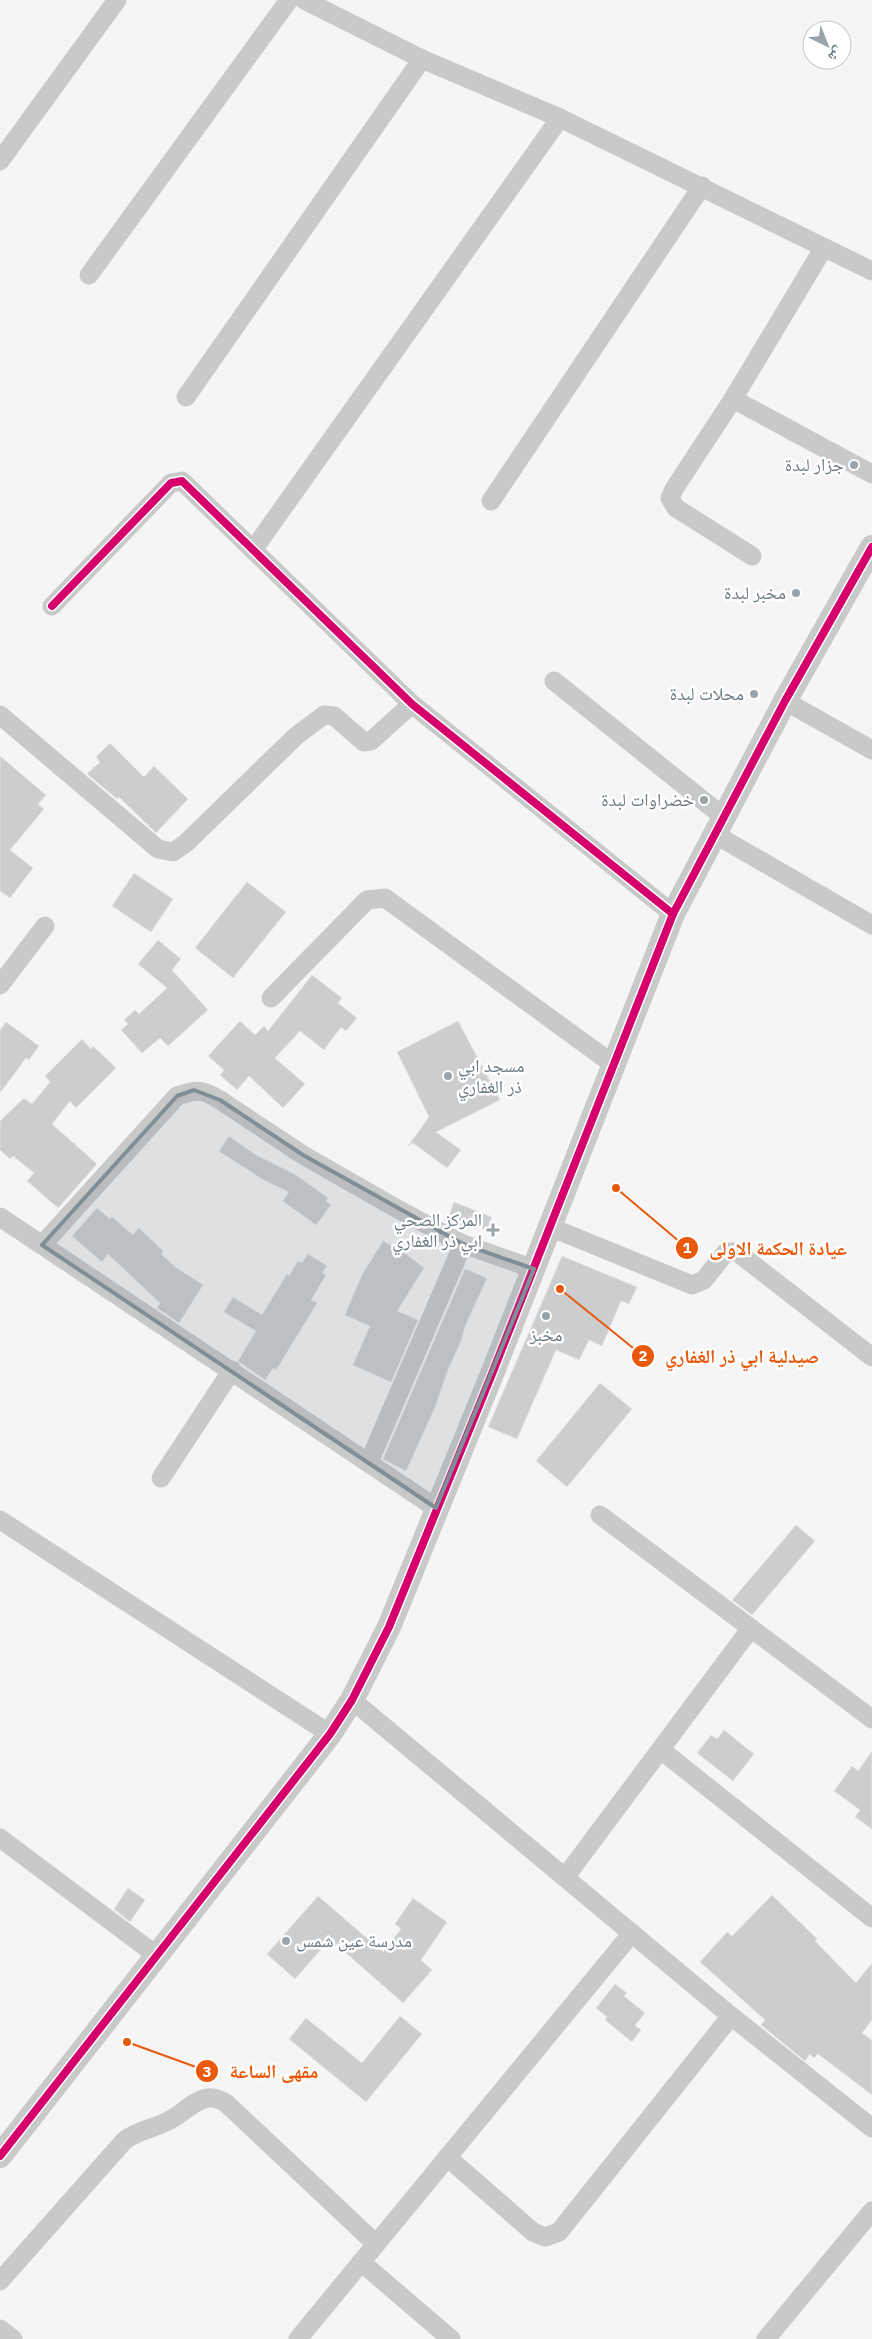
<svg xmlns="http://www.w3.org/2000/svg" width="872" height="2339" viewBox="0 0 872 2339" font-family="'IBM Plex Sans','Noto Naskh Arabic',sans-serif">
  <rect width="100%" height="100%" fill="#f5f5f5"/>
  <!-- building -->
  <g fill="#cccdce" stroke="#e4e4e4">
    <polygon points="110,743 144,777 154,766 188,799 156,833 119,797 117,799 87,774 100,762 96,757"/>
    <polygon points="0,756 46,795 38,804 44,809 10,850 33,868 10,898 0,891"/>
    <polygon points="134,873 173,899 151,932 112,906"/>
    <polygon points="247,882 286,912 233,978 195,948"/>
    <polygon points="158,940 181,959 172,970 208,1010 168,1046 160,1038 142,1053 121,1030 128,1024 124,1020 135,1010 139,1014 167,988 138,964"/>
    <polygon points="312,975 342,998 338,1003 357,1018 346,1031 341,1027 324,1050 300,1031 275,1058 305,1084 283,1108 249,1076 237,1090 220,1075 224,1070 208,1056 240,1021 255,1035 264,1026 268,1031"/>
    <polygon points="458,1021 500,1100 436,1132 461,1150 447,1168 413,1143 408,1146 429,1117 397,1052"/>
    <polygon points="6,1022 39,1046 29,1060 26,1058 0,1093 0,1030"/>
    <polygon points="82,1039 91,1049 93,1046 116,1068 76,1108 70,1101 52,1124 97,1164 58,1208 27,1181 34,1173 13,1156 10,1159 0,1150 0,1121 24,1098 32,1104 50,1082 45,1076"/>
    <polygon points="229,1136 254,1154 296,1175 328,1198 326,1201 331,1205 316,1225 283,1201 289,1192 262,1179 219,1151"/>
    <polygon points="454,1202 492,1217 487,1230 471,1224 469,1229 447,1221"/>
    <polygon points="97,1208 110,1219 112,1217 133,1235 139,1228 163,1251 161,1254 175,1267 203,1285 179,1323 157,1308 160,1303 108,1254 102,1262 72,1236"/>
    <polygon points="383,1241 406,1254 424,1268 397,1311 418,1320 391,1382 353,1365 370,1326 345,1315 362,1275"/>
    <polygon points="308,1254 327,1266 322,1273 326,1275 311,1300 317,1303 276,1370 273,1368 265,1380 238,1361 256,1331 224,1312 233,1297 262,1315 287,1274 289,1276 298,1261 302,1263"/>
    <polygon points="562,1256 637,1287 629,1304 621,1301 602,1346 589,1340 579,1360 556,1350 517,1439 488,1427"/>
    <polygon points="465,1269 487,1278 465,1326 461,1341 449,1367 435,1407 406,1471 383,1459"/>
    <polygon points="600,1383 632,1409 567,1487 536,1461"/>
    <polygon points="796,1525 815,1541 752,1615 732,1600"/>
    <polygon points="724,1730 754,1754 733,1781 697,1753 711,1735 717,1739"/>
    <polygon points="872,1751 872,1829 855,1817 860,1810 834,1791 852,1766 858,1771"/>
    <polygon points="128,1888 145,1900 130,1922 114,1909"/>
    <polygon points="772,1895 817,1939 815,1941 856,1983 872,1963 872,2020 862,2033 872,2040 872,2095 818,2054 814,2058 810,2054 805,2061 761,2025 765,2020 700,1962 727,1932 732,1936"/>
    <polygon points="318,1896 383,1952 401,1929 395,1924 413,1898 447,1922 421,1960 432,1970 403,2003 330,1939 295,1979 267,1954"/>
    <polygon points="615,1984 627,1993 624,1996 645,2013 635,2025 641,2030 632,2042 605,2020 607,2017 596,2008"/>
    <polygon points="400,2016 422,2034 366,2102 289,2039 306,2018 362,2063"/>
  </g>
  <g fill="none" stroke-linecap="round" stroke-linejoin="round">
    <!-- minor -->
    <g stroke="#c8caca" stroke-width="19">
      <polyline points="304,0 422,59 560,118 872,271"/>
      <polyline points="0,161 117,0"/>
      <polyline points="89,275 289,0"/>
      <polyline points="186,397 422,59"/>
      <polyline points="733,399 872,474"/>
      <polyline points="491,501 702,186"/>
      <polyline points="253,550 560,118"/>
      <polyline points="752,556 676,508 670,498 674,489 733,399 823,249"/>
      <polyline points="52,606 171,483 182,481 412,704 673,914"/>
      <polyline points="554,681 725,818"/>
      <polyline points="785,701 872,750"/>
      <polyline points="0,715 158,849 173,852 186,843 296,736 324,715 334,716 364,742 371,741 412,704"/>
      <polyline points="716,835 872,925"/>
      <polyline points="0,985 45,926"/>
      <polyline points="271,998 367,900 385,898 614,1065"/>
      <polyline points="0,1217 436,1508"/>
      <polyline points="550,1227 692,1285 704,1280 726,1252 737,1252 872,1357"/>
      <path d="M42,1245L177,1096C197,1089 202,1089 220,1100L303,1155L394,1207L463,1244L534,1269"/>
      <polyline points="369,1462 463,1244"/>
      <polyline points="161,1478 232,1370"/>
      <polyline points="600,1515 872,1719"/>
      <polyline points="0,1520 330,1734"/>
      <polyline points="352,1700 731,2016 872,2128"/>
      <polyline points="661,1750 872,1918"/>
      <polyline points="0,1838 156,1955"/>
      <polyline points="566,1876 751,1628"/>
      <polyline points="447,2157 533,2232 545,2237 559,2232 731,2016"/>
      <polyline points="361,2262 451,2339"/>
      <path d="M0,2281L124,2141C139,2129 154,2129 170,2120C182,2114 194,2100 208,2098C215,2097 221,2100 227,2104L376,2244"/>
      <polyline points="0,2329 13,2339"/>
      <polyline points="298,2339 632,1933"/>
      <polyline points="766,2339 872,2211"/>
    </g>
    <!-- tertiary -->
    <polyline stroke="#c8caca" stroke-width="24" points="0,2156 330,1734 352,1700 389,1627 492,1374 673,914 785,701 872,547"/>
    <defs>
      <g id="cycleway">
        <polyline points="52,606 171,483 182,481 412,704 673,914"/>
        <polyline points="0,2156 330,1734 352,1700 389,1627 492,1374 673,914 785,701 872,547"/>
      </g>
    </defs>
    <!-- cycleway casing -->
    <use href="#cycleway" stroke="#fff" stroke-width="11"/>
    <!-- cycleway -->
    <use href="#cycleway" stroke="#d6006c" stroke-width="8"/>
  </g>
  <!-- marked area -->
  <path fill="#808e96" fill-opacity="0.2" stroke="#808e96" stroke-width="4" stroke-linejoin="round" d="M194,1090L220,1100L303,1155L463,1244L534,1269L436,1508L42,1245L177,1096Z"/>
  <!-- markers -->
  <g fill="#99a4aa" stroke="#fff" stroke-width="2">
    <circle cx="854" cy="465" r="5"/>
    <circle cx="796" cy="593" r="5"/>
    <circle cx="754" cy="694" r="5"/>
    <circle cx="704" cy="800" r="5"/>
    <circle cx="448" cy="1076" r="5"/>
    <path d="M490.5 1222.5h5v5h5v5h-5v5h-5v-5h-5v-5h5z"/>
    <circle cx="546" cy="1316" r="5"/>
    <circle cx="286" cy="1941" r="5"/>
  </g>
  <g text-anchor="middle" stroke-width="5" stroke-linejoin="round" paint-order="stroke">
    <!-- poi labels -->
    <g font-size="18" fill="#687982" stroke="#fff" text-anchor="end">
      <text x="844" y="471">جزار لبدة</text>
      <text x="786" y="599">مخبر لبدة</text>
      <text x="744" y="700">محلات لبدة</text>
      <text x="694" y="806">خضراوات لبدة</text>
      <text x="458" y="1072" text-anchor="start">مسجد ابي<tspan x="458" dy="21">ذر الغفاري</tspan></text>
      <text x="482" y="1226">المركز الصحي<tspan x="482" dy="21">ابي ذر الغفاري</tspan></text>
      <text x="546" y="1341" text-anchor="middle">مخبز</text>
      <text x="296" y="1947" text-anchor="start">مدرسة عين شمس</text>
    </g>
  </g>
  <!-- callouts -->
  <path fill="none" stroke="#e8590c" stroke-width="2" d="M616 1188L687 1248M560 1289L643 1356M127 2042L207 2071"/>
  <g fill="#e8590c" stroke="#fff" stroke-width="2">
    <circle cx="616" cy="1188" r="5"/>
    <circle cx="560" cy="1289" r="5"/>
    <circle cx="127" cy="2042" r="5"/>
    <circle cx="687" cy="1248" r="12"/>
    <circle cx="643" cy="1356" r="12"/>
    <circle cx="207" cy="2071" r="12"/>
  </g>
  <g font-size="15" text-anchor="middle" font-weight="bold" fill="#fff">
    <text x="687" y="1253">1</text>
    <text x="643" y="1361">2</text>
    <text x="207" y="2077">3</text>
  </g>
  <g font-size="19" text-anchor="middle" font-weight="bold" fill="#e8590c" stroke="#fff" stroke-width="5" stroke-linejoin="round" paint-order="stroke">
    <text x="778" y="1255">عيادة الحكمة الاولى</text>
    <text x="742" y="1363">صيدلية ابي ذر الغفاري</text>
    <text x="274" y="2078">مقهى الساعة</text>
  </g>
  <!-- north arrow -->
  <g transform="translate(827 45) rotate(137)"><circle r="24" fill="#ffffff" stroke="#c3c9cd"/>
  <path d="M0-4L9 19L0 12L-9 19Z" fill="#99a4aa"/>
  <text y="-8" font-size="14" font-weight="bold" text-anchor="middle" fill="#687982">ش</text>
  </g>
</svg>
